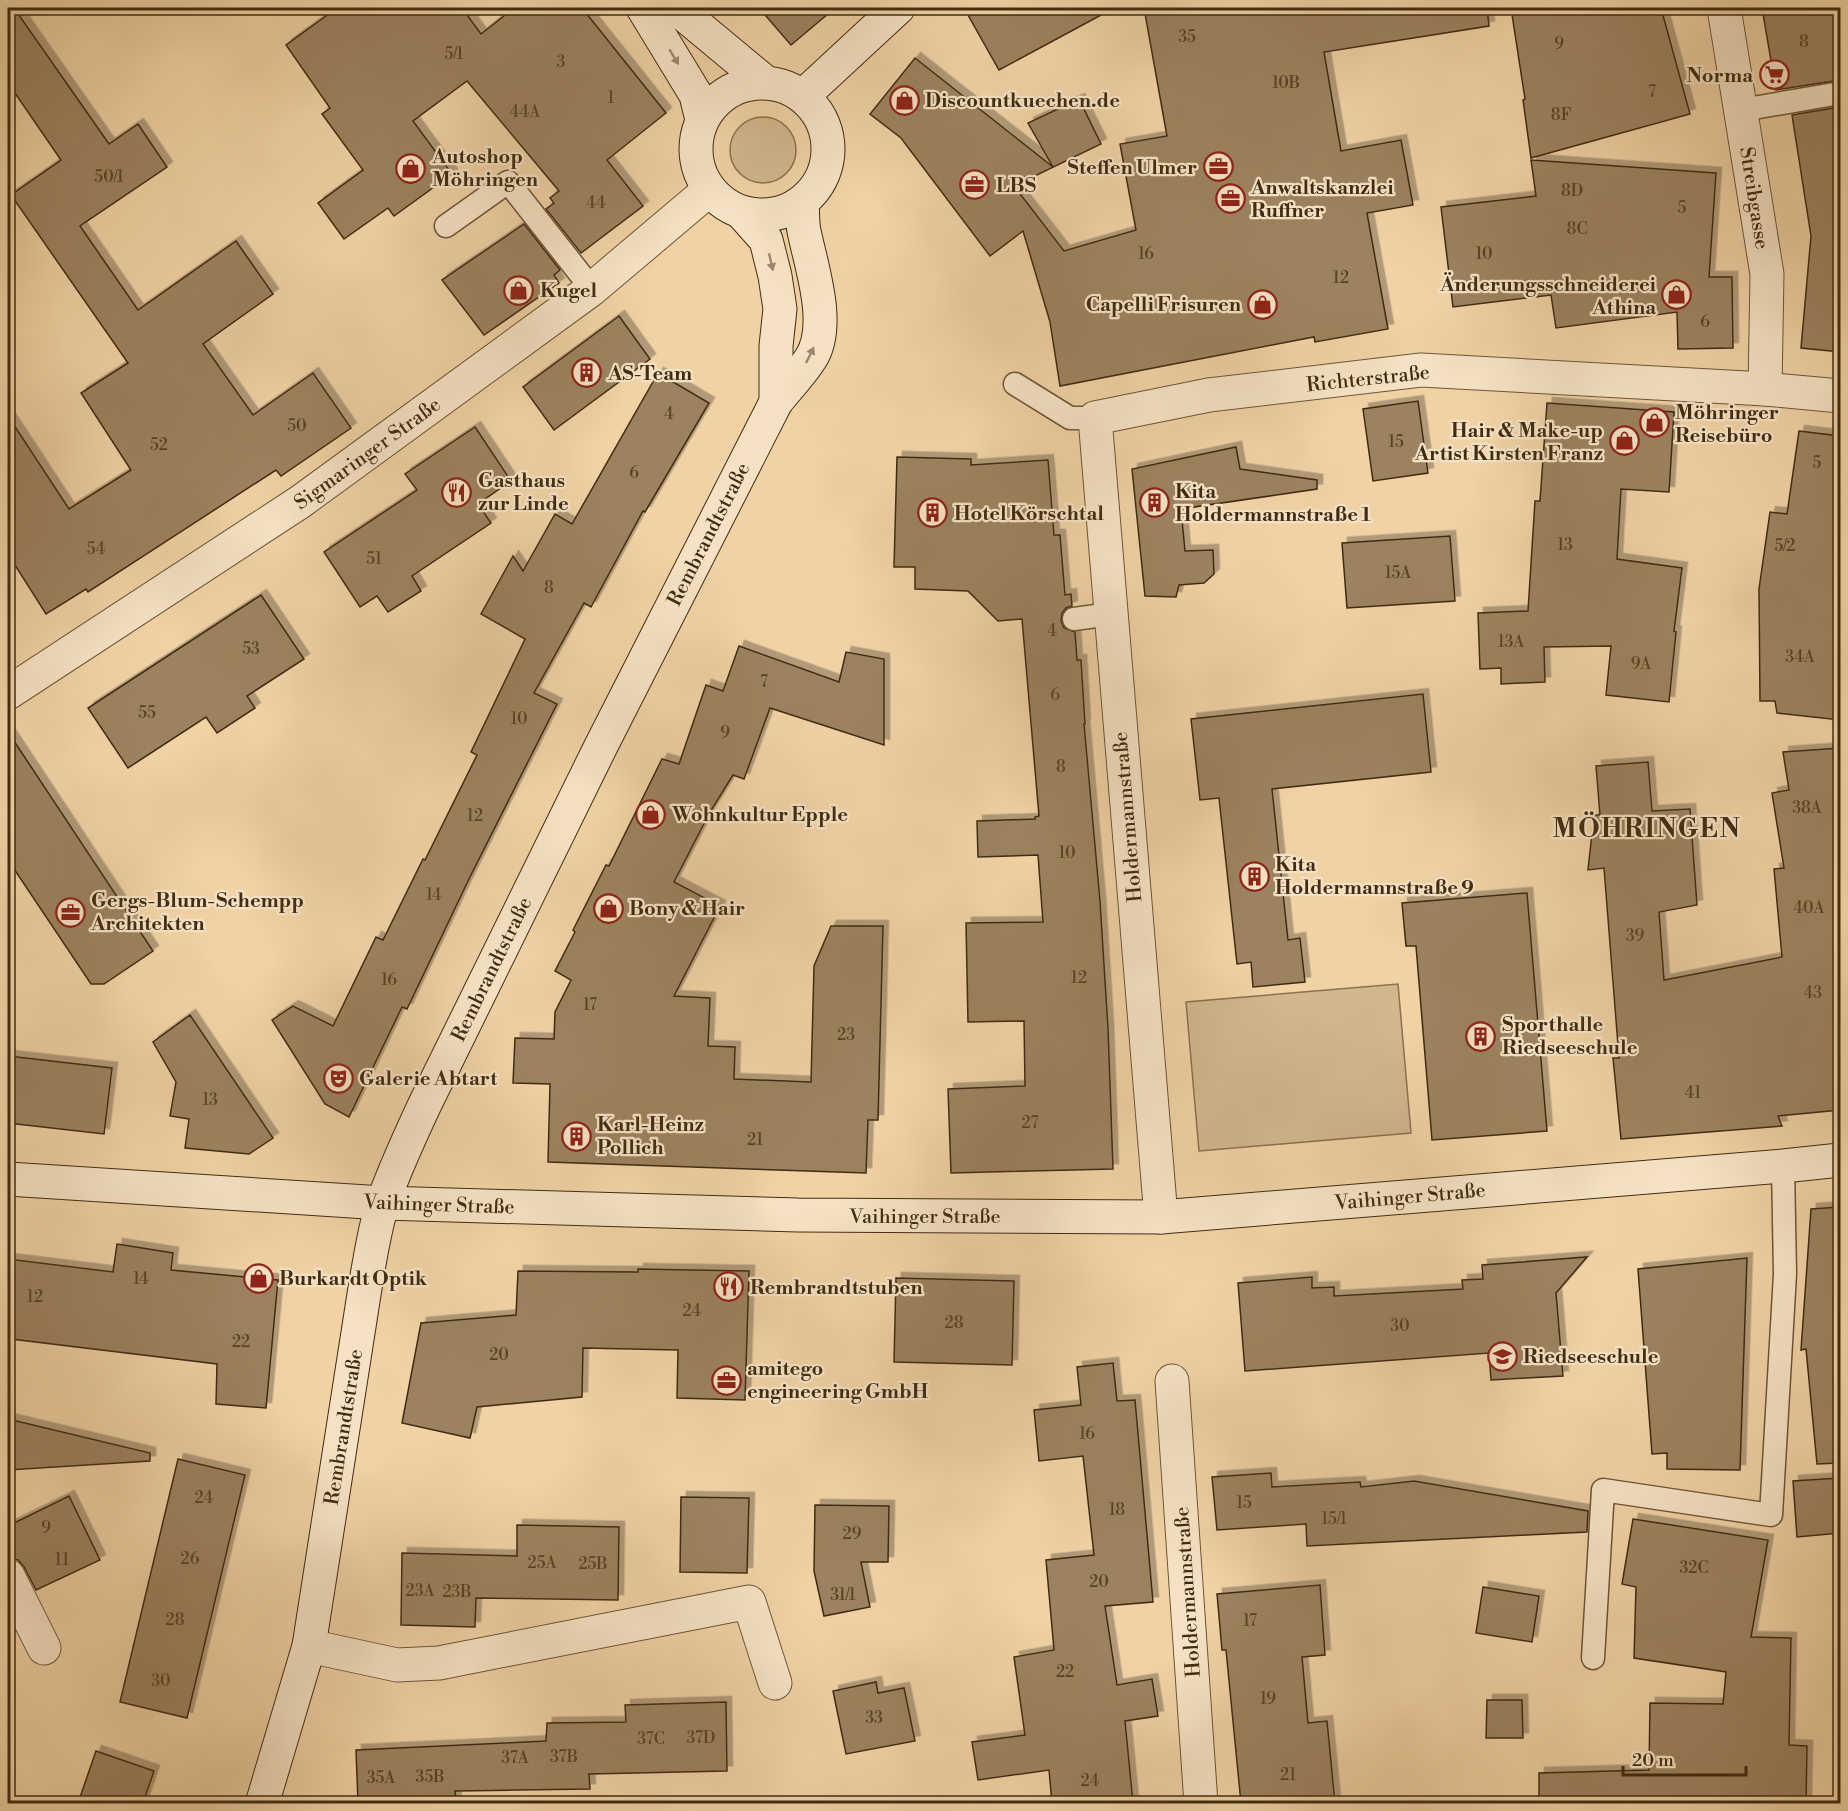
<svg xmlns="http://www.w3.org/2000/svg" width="1848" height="1811" viewBox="0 0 1848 1811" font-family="'Libre Bodoni',serif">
  <defs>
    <filter id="shadow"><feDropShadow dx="5.5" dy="-5.5" stdDeviation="0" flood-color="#0004"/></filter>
  </defs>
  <rect width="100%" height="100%" fill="#f0d2a5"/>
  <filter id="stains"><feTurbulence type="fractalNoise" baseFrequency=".00333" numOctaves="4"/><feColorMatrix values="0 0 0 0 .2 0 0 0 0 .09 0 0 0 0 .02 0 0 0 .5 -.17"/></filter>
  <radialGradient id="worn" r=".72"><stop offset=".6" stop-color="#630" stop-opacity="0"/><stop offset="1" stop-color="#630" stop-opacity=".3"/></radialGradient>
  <!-- green -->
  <g fill="#d2b68c" stroke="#8a714f" stroke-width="1.5">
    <circle cx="763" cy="150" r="33"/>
    <polygon points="1398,984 1411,1133 1199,1151 1186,1002"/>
  </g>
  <!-- building -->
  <g fill="#9c825e" stroke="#412c12" stroke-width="1.5" filter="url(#shadow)">
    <polygon points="8,8 14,8 109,144 138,124 167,167 80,226 138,310 236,241 273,294 203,344 253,415 313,373 351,428 281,476 276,470 88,592 86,589 46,614 8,554 8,416 69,509 131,470 81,393 128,363 11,195 61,160 8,83"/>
    <polygon points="337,8 462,8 481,34 514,8 582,8 666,113 607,160 643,206 581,253 546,209 554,203 550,198 559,191 467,81 413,121 452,174 394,216 388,208 344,239 318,203 363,170 322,114 330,108 286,45"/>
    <polygon points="759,8 835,8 791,45"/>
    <polygon points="964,8 1114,8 999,70"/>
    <polygon points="1144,8 1487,8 1489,26 1324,52 1341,151 1401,140 1413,205 1367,213 1388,329 1315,342 1314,337 1060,386 1050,322 1023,231 990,256 901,138 870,114 915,58 1053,167 1028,123 1079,99 1101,144 1014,186 1064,251 1136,230 1120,144 1167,136"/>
    <polygon points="1511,8 1661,8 1690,114 1531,158 1523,100 1525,99"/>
    <polygon points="1762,8 1840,8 1840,80 1776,90"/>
    <polygon points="1840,107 1840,352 1801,348 1811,236 1792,115"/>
    <polygon points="1531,160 1716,173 1709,277 1732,277 1733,348 1678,349 1677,312 1556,328 1551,295 1453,307 1441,207 1536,196"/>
    <polygon points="524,224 560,270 554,275 559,283 484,335 442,280"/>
    <polygon points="619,316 650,359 554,430 523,387"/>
    <polygon points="658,373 709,403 645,512 643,511 591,607 584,603 534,693 557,704 469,879 407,1009 402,1007 349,1117 325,1104 272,1020 293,1006 333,1026 376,937 383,940 423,859 425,860 477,755 471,752 525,639 481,614 513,556 523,571 555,514 572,524"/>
    <polygon points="1418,401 1428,473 1373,481 1363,409"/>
    <polygon points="1547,403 1674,412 1669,492 1621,489 1617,559 1682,568 1674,631 1676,632 1669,702 1606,695 1611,646 1544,647 1545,682 1501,684 1501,668 1480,669 1478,613 1528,611 1535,501 1540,501"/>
    <polygon points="475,427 511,481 478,504 491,523 412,576 421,591 388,612 377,596 360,607 324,552 417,490 405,474"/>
    <polygon points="1799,431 1840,436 1840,567 1834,611 1839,611 1840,720 1777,713 1775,701 1760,701 1759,589 1770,512 1787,514"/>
    <polygon points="1236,447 1240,469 1317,480 1317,489 1181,509 1185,551 1213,550 1214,574 1204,583 1179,585 1176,597 1145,596 1132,469"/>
    <polygon points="897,457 971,459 971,465 1048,460 1054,535 1060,535 1065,595 1071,594 1072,606 1066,608 1062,613 1061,621 1064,628 1075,632 1077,660 1081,660 1085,724 1084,724 1100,901 1108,1028 1113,1169 951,1173 948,1089 1025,1086 1024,1021 968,1022 966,923 1043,922 1038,855 978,857 977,821 1035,819 1035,817 1039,816 1022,619 998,621 968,591 915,589 915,567 894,567"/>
    <polygon points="1450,536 1455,601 1347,608 1342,543"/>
    <polygon points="261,595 304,659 247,696 255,708 217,733 206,717 128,768 88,708"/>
    <polygon points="739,646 839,682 846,652 884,659 884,745 770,708 744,779 733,775 710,812 674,882 720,906 674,996 710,998 708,1046 735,1047 734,1079 811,1082 814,966 831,926 883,926 878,1120 868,1120 866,1173 548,1162 550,1084 513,1083 515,1038 554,1039 555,1012 571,980 555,971 575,932 573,930 606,865 609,866 662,759 679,764 706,685 723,691"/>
    <polygon points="1423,694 1431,772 1272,789 1288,940 1300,938 1305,982 1253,987 1251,962 1237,964 1219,798 1200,800 1191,719"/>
    <polygon points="8,732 153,951 104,984 91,984 8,860"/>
    <polygon points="1840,748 1840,1110 1778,1116 1782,1126 1621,1139 1613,1058 1619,1058 1604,868 1588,870 1594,815 1600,815 1596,766 1648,762 1652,811 1690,809 1697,905 1659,912 1664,980 1782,957 1774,869 1784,868 1772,793 1789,790 1783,752"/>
    <polygon points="1527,893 1547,1131 1432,1140 1416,946 1406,946 1402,903"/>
    <polygon points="190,1015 273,1138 249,1154 185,1148 189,1119 170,1116 176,1082 153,1042"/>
    <polygon points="8,1056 112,1068 104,1134 8,1123"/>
    <polygon points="1840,1207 1840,1463 1817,1464 1806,1349 1801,1350 1811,1209"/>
    <polygon points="117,1244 173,1253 171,1270 278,1280 266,1408 216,1404 217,1364 11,1339 12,1325 8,1325 8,1259 113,1272"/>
    <polygon points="1587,1257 1556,1293 1563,1376 1491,1380 1489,1353 1245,1371 1238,1283 1312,1277 1312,1288 1334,1287 1334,1296 1463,1289 1462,1280 1483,1279 1482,1265"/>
    <polygon points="1747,1258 1740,1470 1667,1469 1667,1453 1652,1454 1638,1269"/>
    <polygon points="638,1269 749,1271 745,1400 677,1398 678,1350 583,1348 582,1397 477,1407 470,1438 402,1423 421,1323 516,1315 518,1271 638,1272"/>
    <polygon points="896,1278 1014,1281 1012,1365 894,1362"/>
    <polygon points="1113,1363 1117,1401 1135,1400 1153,1602 1105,1606 1117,1685 1152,1679 1158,1716 1125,1721 1133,1803 1052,1803 1049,1770 978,1780 972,1742 1025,1735 1014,1657 1054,1650 1046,1560 1094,1555 1083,1456 1039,1461 1034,1410 1081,1405 1077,1367"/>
    <polygon points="8,1419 150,1453 150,1461 8,1470"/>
    <polygon points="178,1459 245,1475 187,1718 120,1702"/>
    <polygon points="1271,1473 1272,1487 1360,1482 1361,1487 1414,1481 1588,1511 1587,1532 1307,1546 1306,1524 1217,1530 1212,1477"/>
    <polygon points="1840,1478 1840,1533 1797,1537 1793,1481"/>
    <polygon points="69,1496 100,1560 36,1590 24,1567 18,1560 8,1558 8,1526"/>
    <polygon points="681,1497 749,1498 747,1573 680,1572"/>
    <polygon points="815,1505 889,1506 888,1562 861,1562 870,1607 824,1616 814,1571"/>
    <polygon points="1633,1519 1768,1540 1751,1637 1791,1638 1789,1745 1807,1746 1806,1803 1539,1803 1539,1773 1649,1770 1650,1703 1723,1704 1726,1672 1634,1658 1636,1587 1622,1584"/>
    <polygon points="517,1525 619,1527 618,1600 476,1598 475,1627 401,1625 402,1553 517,1556"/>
    <polygon points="1320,1585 1325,1655 1302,1657 1308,1723 1327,1721 1335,1803 1241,1803 1226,1650 1222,1650 1217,1594"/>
    <polygon points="1483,1587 1539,1596 1532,1642 1476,1633"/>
    <polygon points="876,1682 878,1693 904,1688 915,1741 846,1754 833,1691"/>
    <polygon points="1487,1700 1522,1700 1523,1738 1486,1738"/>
    <polygon points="726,1702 727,1771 589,1774 590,1789 455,1791 456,1803 358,1803 356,1750 546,1741 547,1723 626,1722 625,1705"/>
    <polygon points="96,1751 154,1771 143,1803 78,1803"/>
  </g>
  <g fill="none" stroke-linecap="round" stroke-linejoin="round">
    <defs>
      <g id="lane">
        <polyline points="1742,110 1840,93"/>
        <polyline points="446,226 508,182 592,289"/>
        <polyline points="1015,384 1070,418 1095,418"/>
        <polyline points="1074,619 1111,614"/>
        <polyline points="1593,1658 1603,1490 1771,1515 1785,1274 1783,1166"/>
      </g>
      <g id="street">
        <polyline points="1724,8 1767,274 1765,389"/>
        <polyline points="8,693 300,502 592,289 709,190"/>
        <polyline points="1161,1217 1095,418 1209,395 1421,370 1765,389 1840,396"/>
        <polyline points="1172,1381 1201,1804"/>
        <polyline points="8,1576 44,1648"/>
        <polyline points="309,1646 397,1665 439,1663 749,1602 775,1683"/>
      </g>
      <g id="secondary">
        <polyline points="643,8 696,95 702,120"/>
        <polyline points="676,8 765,82"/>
        <circle cx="762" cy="149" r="66"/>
        <polyline points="803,96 898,8"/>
        <polyline points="742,213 766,240 775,276 780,309 776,346 776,402"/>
        <polyline points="8,1179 383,1203 798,1215 1161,1217 1783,1166 1840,1160"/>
        <path d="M262,1804L309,1646L365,1288C370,1259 374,1230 383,1202C395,1169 410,1136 425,1104L600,748L776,402C787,388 801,374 811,358C832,325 811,266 804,231C802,222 803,212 802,203"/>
      </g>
    </defs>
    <!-- lane casing -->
    <use href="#lane" stroke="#6d5637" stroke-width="25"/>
    <!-- street casing -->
    <use href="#street" stroke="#6d5637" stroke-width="35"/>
    <!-- secondary casing -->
    <use href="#secondary" stroke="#412c12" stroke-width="35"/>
    <!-- lane -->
    <use href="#lane" stroke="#f5e2c4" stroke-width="22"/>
    <!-- street -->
    <use href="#street" stroke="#f5e2c4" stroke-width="33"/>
    <!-- secondary -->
    <use href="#secondary" stroke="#f5e2c4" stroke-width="33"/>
  </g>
  <!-- one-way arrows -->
  <defs><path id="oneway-solid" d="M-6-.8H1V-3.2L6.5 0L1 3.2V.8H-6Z" transform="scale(1.5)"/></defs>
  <g fill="#9b876b">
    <use href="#oneway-solid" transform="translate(674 57) rotate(59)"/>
    <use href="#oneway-solid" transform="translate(771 262) rotate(77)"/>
    <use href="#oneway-solid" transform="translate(810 355) rotate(-64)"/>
  </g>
  <!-- icons -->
  <defs>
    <symbol id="supermarket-ring" viewBox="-11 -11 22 22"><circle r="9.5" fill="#f5e2c4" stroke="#8f2418" stroke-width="1.5"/><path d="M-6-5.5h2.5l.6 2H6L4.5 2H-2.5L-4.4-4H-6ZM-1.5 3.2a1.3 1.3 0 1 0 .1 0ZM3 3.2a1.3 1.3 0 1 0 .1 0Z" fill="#8f2418"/></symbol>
    <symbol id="shop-ring" viewBox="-11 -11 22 22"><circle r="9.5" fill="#f5e2c4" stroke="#8f2418" stroke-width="1.5"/><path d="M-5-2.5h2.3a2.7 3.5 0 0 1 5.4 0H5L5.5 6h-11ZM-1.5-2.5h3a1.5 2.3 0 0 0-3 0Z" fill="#8f2418"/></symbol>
    <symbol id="office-ring" viewBox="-11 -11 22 22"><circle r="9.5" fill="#f5e2c4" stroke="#8f2418" stroke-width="1.5"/><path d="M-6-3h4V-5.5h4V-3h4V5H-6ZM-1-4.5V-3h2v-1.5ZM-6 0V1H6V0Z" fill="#8f2418"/></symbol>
    <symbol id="building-ring" viewBox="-11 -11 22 22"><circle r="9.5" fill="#f5e2c4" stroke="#8f2418" stroke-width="1.5"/><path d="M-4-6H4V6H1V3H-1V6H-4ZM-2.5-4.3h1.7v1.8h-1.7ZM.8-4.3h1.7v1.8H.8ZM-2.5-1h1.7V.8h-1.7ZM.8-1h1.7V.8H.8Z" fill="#8f2418"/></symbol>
    <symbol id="restaurant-ring" viewBox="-11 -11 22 22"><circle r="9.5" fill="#f5e2c4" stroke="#8f2418" stroke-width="1.5"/><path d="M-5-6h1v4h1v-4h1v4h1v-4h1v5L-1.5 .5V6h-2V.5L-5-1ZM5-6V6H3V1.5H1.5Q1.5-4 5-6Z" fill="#8f2418"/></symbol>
    <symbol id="theatre-ring" viewBox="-11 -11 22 22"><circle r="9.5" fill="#f5e2c4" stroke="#8f2418" stroke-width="1.5"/><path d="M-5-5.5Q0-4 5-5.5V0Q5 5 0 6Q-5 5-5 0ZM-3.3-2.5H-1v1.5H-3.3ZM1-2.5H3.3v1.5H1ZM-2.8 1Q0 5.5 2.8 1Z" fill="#8f2418"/></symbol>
    <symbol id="school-ring" viewBox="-11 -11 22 22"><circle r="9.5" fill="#f5e2c4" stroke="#8f2418" stroke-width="1.5"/><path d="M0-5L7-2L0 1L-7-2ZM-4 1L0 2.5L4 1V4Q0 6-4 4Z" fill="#8f2418"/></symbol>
  </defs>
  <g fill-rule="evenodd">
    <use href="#supermarket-ring" x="1758" y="58" width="33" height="33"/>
    <use href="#shop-ring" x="888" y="84" width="33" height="33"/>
    <use href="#office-ring" x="1202" y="150" width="33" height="33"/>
    <use href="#shop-ring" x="394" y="152" width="33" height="33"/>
    <use href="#office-ring" x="958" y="168" width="33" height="33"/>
    <use href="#office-ring" x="1214" y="182" width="33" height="33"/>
    <use href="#shop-ring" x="502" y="274" width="33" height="33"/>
    <use href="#shop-ring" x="1660" y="278" width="33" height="33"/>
    <use href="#shop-ring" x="1246" y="288" width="33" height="33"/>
    <use href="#building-ring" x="570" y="356" width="33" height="33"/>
    <use href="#shop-ring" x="1638" y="406" width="33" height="33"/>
    <use href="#shop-ring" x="1608" y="424" width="33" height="33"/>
    <use href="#restaurant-ring" x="440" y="476" width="33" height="33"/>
    <use href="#building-ring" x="1138" y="486" width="33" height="33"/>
    <use href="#building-ring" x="916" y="496" width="33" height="33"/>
    <use href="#shop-ring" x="634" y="798" width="33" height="33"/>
    <use href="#building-ring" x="1238" y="860" width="33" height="33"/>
    <use href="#shop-ring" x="592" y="892" width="33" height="33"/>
    <use href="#office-ring" x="54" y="896" width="33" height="33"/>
    <use href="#building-ring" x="1464" y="1020" width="33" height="33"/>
    <use href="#theatre-ring" x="322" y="1062" width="33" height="33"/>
    <use href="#building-ring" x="560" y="1120" width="33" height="33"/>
    <use href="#shop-ring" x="242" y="1262" width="33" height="33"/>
    <use href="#restaurant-ring" x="712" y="1270" width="33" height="33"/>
    <use href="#school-ring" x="1486" y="1340" width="33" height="33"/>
    <use href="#office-ring" x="710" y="1364" width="33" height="33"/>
  </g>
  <g text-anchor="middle" stroke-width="4.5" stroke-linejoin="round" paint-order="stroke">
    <!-- number labels -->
    <g font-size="16" fill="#584225">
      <text x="1187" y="42">35</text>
      <text x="1804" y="47">8</text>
      <text x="1559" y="49">9</text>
      <text x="454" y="59">5/1</text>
      <text x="561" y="67">3</text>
      <text x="1286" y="88">10B</text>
      <text x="1652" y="97">7</text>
      <text x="611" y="103">1</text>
      <text x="525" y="117">44A</text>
      <text x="1561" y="120">8F</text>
      <text x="109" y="182">50/1</text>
      <text x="1572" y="196">8D</text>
      <text x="596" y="208">44</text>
      <text x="1682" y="213">5</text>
      <text x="1577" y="234">8C</text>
      <text x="1146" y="259">16</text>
      <text x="1484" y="259">10</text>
      <text x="1341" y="283">12</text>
      <text x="1705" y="327">6</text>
      <text x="669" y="419">4</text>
      <text x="297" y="431">50</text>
      <text x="1396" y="447">15</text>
      <text x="159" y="450">52</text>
      <text x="1817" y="468">5</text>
      <text x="634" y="478">6</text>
      <text x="1565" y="550">13</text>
      <text x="1785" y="551">5/2</text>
      <text x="96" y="554">54</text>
      <text x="374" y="564">51</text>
      <text x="1398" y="578">15A</text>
      <text x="549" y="593">8</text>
      <text x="1052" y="636">4</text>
      <text x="1511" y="647">13A</text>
      <text x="251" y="654">53</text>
      <text x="1800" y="662">34A</text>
      <text x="1641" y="669">9A</text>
      <text x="764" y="687">7</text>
      <text x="1055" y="700">6</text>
      <text x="147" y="718">55</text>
      <text x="519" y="724">10</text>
      <text x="725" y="738">9</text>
      <text x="1061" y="772">8</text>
      <text x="1807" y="813">38A</text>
      <text x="475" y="821">12</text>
      <text x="1067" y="858">10</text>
      <text x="434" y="900">14</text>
      <text x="1809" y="913">40A</text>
      <text x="1635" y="941">39</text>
      <text x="1079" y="983">12</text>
      <text x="389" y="985">16</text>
      <text x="1813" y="998">43</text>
      <text x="590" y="1010">17</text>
      <text x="846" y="1040">23</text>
      <text x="1693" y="1098">41</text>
      <text x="210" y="1105">13</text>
      <text x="1030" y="1128">27</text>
      <text x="755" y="1145">21</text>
      <text x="141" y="1284">14</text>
      <text x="35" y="1302">12</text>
      <text x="692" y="1316">24</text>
      <text x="954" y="1328">28</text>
      <text x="1400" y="1331">30</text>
      <text x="241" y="1347">22</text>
      <text x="499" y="1360">20</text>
      <text x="1087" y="1439">16</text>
      <text x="204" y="1503">24</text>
      <text x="1244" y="1508">15</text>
      <text x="1117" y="1515">18</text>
      <text x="1334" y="1524">15/1</text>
      <text x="46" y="1533">9</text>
      <text x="852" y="1539">29</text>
      <text x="190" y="1564">26</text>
      <text x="62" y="1565">11</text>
      <text x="542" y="1568">25A</text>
      <text x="593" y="1569">25B</text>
      <text x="1694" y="1573">32C</text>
      <text x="1099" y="1587">20</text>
      <text x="420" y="1596">23A</text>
      <text x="457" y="1597">23B</text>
      <text x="843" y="1600">31/1</text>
      <text x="175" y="1625">28</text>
      <text x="1250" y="1626">17</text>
      <text x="1065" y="1677">22</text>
      <text x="161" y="1686">30</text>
      <text x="1268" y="1704">19</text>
      <text x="874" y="1723">33</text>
      <text x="701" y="1743">37D</text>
      <text x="651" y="1744">37C</text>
      <text x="564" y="1762">37B</text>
      <text x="515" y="1763">37A</text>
      <text x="1288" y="1780">21</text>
      <text x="430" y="1782">35B</text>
      <text x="381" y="1783">35A</text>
      <text x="1090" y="1786">24</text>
    </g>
    <!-- poi labels -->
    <g font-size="20" font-weight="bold" fill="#412c12" stroke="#f5e2c4" text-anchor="start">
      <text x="1753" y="82" text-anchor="end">Norma</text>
      <text x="925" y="107">Discountkuechen.de</text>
      <text x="432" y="163">Autoshop<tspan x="432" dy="23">Möhringen</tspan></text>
      <text x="1197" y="174" text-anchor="end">Steffen Ulmer</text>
      <text x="996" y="192">LBS</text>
      <text x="1251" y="194">Anwaltskanzlei<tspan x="1251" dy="23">Ruffner</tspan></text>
      <text x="1656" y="291" text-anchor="end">Änderungsschneiderei<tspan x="1656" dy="23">Athina</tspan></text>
      <text x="540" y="297">Kugel</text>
      <text x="1241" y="311" text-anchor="end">Capelli Frisuren</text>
      <text x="608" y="380">AS-Team</text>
      <text x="1675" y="419">Möhringer<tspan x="1675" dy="23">Reisebüro</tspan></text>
      <text x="1603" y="437" text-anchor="end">Hair &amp; Make-up<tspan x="1603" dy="23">Artist Kirsten Franz</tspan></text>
      <text x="478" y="487">Gasthaus<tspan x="478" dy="23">zur Linde</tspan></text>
      <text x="1175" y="498">Kita<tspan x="1175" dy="23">Holdermannstraße 1</tspan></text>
      <text x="954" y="520">Hotel Körschtal</text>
      <text x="672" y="821">Wohnkultur Epple</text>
      <text x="1275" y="871">Kita<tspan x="1275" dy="23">Holdermannstraße 9</tspan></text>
      <text x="91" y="907">Gergs-Blum-Schempp<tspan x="91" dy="23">Architekten</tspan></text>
      <text x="629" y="915">Bony &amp; Hair</text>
      <text x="1502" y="1031">Sporthalle<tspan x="1502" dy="23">Riedseeschule</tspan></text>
      <text x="359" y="1085">Galerie Abtart</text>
      <text x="597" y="1131">Karl-Heinz<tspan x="597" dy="23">Pollich</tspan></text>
      <text x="279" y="1285">Burkardt Optik</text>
      <text x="750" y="1294">Rembrandtstuben</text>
      <text x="1523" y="1363">Riedseeschule</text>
      <text x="747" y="1375">amitego<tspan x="747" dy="23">engineering GmbH</tspan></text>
    </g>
    <!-- street labels -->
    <g font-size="20" fill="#412c12" stroke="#f5e2c4">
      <text transform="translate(1755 198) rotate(81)" y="7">Streibgasse</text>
      <text transform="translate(1368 378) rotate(-6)" y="7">Richterstraße</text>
      <text transform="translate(367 453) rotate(-36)" y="7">Sigmaringer Straße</text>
      <text transform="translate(708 534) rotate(-63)" y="7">Rembrandtstraße</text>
      <text transform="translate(1127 817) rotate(-95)" y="7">Holdermannstraße</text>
      <text transform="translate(491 969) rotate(-64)" y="7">Rembrandtstraße</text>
      <text transform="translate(1410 1196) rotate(-5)" y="7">Vaihinger Straße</text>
      <text transform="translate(439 1204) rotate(2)" y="7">Vaihinger Straße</text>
      <text x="925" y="1223">Vaihinger Straße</text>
      <text transform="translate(343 1427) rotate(-81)" y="7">Rembrandtstraße</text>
      <text transform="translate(1187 1592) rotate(-94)" y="7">Holdermannstraße</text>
    </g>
    <!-- district labels -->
    <g font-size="26" font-weight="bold" letter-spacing="1.5" fill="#412c12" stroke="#f5e2c4">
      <text x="1647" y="837">MÖHRINGEN</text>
    </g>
  </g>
  <!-- margin -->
  <rect width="1848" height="1811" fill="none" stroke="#f0d2a5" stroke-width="30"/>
  <rect x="9" y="9" width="1830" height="1793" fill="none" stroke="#412c12" stroke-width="3"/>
  <rect x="15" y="15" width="1818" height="1781" fill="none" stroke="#412c12" stroke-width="1.5"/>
  <!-- scale -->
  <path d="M1623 1766v9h123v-9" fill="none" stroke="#412c12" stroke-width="3"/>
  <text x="1632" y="1766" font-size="18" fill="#412c12" stroke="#f5e2c4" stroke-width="4.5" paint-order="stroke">20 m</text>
  <rect width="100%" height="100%" filter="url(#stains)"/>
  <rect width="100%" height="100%" fill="url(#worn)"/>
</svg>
